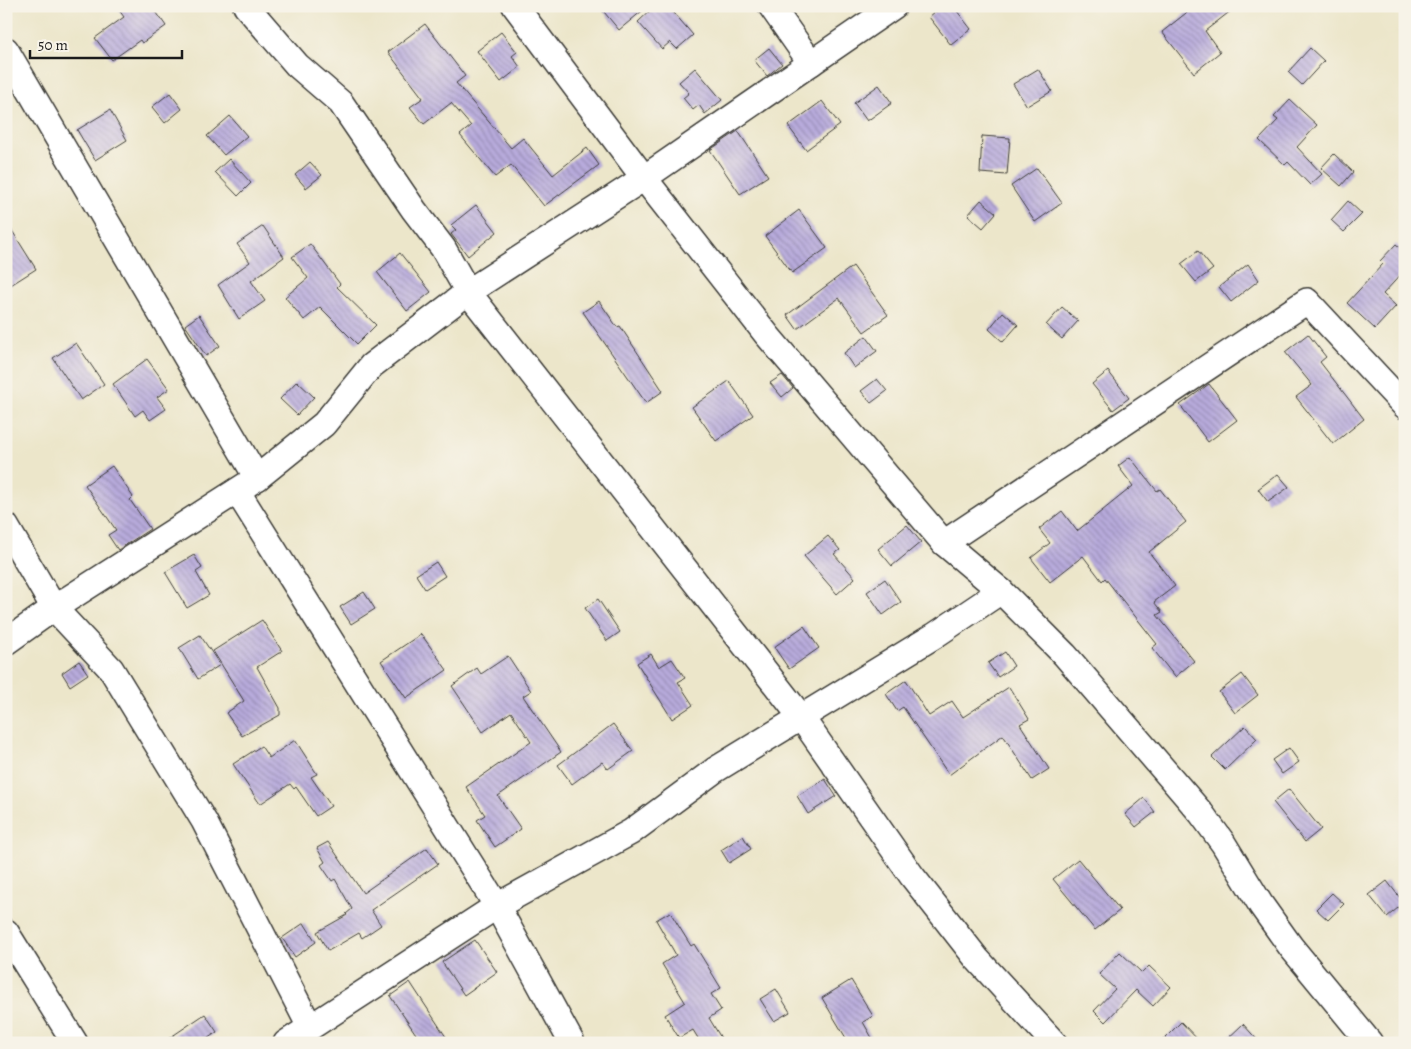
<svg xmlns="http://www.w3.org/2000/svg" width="1411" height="1049" viewBox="0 0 1411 1049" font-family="Alegreya,serif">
  <defs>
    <pattern id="building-back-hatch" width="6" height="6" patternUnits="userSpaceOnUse" patternTransform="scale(1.25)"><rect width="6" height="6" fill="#b8abdc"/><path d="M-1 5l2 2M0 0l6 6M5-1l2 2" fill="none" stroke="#958ab2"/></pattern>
  </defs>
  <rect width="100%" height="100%" fill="#f7f3e8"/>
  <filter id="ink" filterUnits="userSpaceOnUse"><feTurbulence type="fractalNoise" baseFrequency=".02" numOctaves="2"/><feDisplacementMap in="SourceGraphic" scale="10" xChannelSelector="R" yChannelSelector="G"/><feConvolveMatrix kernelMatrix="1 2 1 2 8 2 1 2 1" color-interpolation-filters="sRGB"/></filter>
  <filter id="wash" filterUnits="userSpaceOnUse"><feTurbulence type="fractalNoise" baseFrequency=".0096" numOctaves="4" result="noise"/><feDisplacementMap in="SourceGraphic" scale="20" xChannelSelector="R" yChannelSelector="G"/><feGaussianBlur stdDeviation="1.12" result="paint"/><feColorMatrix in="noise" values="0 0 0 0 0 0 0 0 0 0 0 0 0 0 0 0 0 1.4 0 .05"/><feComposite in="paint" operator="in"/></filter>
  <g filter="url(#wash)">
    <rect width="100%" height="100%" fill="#ece6ca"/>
    <g id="blocks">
      <!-- building -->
      <g fill="url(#building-back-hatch)">
        <polygon points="116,6 152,6 166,26 142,43 140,40 112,60 95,38 124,17"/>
        <polygon points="599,6 648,6 619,30"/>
        <polygon points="655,6 668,6 693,35 677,49 670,42 662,49 638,22"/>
        <polygon points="942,6 953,6 971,29 951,45 929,17"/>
        <polygon points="1195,6 1237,6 1205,31 1220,52 1194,73 1162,32"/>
        <polygon points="425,24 465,76 456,83 511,148 523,138 553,175 587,148 599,165 544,206 511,165 495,177 460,135 471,126 451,103 424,124 410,107 423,98 388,52"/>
        <polygon points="501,32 517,52 512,56 520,67 501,82 477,51"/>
        <polygon points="769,48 782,64 767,76 754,60"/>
        <polygon points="1310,48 1324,61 1302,85 1288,72"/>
        <polygon points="695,68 722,100 705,114 699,105 693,110 683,98 689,93 679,82"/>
        <polygon points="1038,69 1052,91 1027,106 1013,84"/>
        <polygon points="879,85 892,103 867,121 854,103"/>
        <polygon points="170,93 182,109 165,123 152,107"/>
        <polygon points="1290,100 1317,125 1297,147 1322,174 1310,185 1288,162 1285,165 1259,140 1278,120 1274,117"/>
        <polygon points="822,101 840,125 806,150 788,126"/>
        <polygon points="110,110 127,140 95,160 77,130"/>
        <polygon points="230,116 247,136 224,155 207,136"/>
        <polygon points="738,131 768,176 740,194 710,150"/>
        <polygon points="982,136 1010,138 1007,175 980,173"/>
        <polygon points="1334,154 1353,172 1341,186 1321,168"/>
        <polygon points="229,159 251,183 238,196 215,172"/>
        <polygon points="310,162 322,175 306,188 295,175"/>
        <polygon points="1037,168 1062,203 1035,222 1011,186"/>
        <polygon points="981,200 996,213 983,228 968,215"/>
        <polygon points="1348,201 1362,214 1344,232 1331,220"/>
        <polygon points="476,205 497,232 468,256 451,234 456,230 451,225"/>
        <polygon points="799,210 827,248 792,273 765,236"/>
        <polygon points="6,221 36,269 6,288"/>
        <polygon points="263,226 284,257 251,281 265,301 239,319 218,285 250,262 237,244"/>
        <polygon points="310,244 340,284 337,287 376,325 357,344 320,307 304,320 285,297 308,278 292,257"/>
        <polygon points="1396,244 1405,252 1405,270 1383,294 1396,306 1375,329 1347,303 1383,264 1380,261"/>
        <polygon points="1198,251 1213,269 1196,282 1181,264"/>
        <polygon points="400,253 431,292 407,311 377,272"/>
        <polygon points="1248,264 1259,280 1231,302 1219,287"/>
        <polygon points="853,266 888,315 864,332 839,298 797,329 787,315"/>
        <polygon points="599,301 617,327 620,326 663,391 646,403 583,312"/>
        <polygon points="1062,307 1078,321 1062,339 1046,325"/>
        <polygon points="1003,312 1018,325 1003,342 989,329"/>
        <polygon points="199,315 220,346 206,356 185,325"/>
        <polygon points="1308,334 1326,357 1320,362 1364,419 1333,444 1296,397 1312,385 1285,352"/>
        <polygon points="866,336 877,351 854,368 844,353"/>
        <polygon points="76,343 104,384 81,400 53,358"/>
        <polygon points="147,359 169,389 157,397 166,409 150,420 143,410 135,416 113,384"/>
        <polygon points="1108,371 1129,398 1113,410 1092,384"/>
        <polygon points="782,375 793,388 782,397 770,383"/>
        <polygon points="877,379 887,391 871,403 861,391"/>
        <polygon points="297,381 314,397 297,415 280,399"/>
        <polygon points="729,381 753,415 716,441 692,407"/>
        <polygon points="1209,384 1237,420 1208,442 1180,405"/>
        <polygon points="1130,457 1157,491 1160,489 1186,522 1149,552 1175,586 1154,602 1162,612 1157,615 1194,661 1175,677 1152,648 1157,644 1105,578 1102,581 1083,556 1050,582 1031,558 1050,543 1039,529 1062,511 1077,531 1133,486 1118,466"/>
        <polygon points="112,466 133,497 130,500 150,529 118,550 108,535 116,530 85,485"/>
        <polygon points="1278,474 1289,487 1268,502 1258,489"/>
        <polygon points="907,525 921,542 892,566 878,549"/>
        <polygon points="828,536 840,550 834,554 855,578 837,594 804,556"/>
        <polygon points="194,555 202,568 196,572 209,595 187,608 165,572"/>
        <polygon points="436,562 445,576 425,589 416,575"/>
        <polygon points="885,579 901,602 883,615 867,592"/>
        <polygon points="364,592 375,609 351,624 340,607"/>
        <polygon points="598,599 620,632 607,641 585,608"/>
        <polygon points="262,620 282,651 257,667 280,708 280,715 242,736 226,713 244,701 213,651"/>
        <polygon points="804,626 819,648 789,669 774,647"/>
        <polygon points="421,634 447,670 406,698 381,661"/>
        <polygon points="200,635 220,665 198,679 179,648"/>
        <polygon points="1005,652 1014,666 998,677 988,663"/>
        <polygon points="651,654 659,667 672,659 685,678 678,682 693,705 672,719 637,663"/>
        <polygon points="508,656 531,691 523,696 561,752 498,796 521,829 495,847 477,820 485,815 466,787 531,742 511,712 483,732 452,686 477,668 481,674"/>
        <polygon points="79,661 88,674 70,686 62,673"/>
        <polygon points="1242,674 1258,695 1235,713 1219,692"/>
        <polygon points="906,680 929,716 952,701 963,717 1009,687 1029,719 1020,724 1049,769 1032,780 1003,735 949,775 903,707 897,711 886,694"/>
        <polygon points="613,724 633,751 608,769 602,762 572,784 558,765"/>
        <polygon points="1245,726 1257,739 1225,770 1212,757"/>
        <polygon points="295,740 317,774 311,777 331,806 316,816 296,787 294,789 290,784 260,804 233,764 261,746 269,758"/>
        <polygon points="1289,748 1299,762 1282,774 1272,760"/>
        <polygon points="825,779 836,796 808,814 797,796"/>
        <polygon points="1289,789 1321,829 1305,842 1273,802"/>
        <polygon points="1144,798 1155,812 1136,827 1125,814"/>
        <polygon points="743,836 751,849 729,863 721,850"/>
        <polygon points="328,842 363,893 427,848 438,864 371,910 381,925 362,938 359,933 328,951 317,932 347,915 346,914 352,909 335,879 332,881 321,865 325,862 317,848"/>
        <polygon points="1078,859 1120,910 1095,930 1053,879"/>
        <polygon points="1387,881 1404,903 1387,917 1369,895"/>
        <polygon points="1332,893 1344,904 1328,920 1316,909"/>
        <polygon points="670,912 691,946 694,944 721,988 711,994 721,1010 709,1018 724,1043 701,1043 693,1030 679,1038 665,1015 685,1002 662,964 676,955 656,920"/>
        <polygon points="304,923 316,942 295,957 282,938"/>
        <polygon points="475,940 497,972 464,995 442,962"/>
        <polygon points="1120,952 1142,973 1149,966 1171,987 1153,1006 1136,990 1105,1022 1094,1011 1115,989 1099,974"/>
        <polygon points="851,980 873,1016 863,1022 875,1043 849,1043 822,998"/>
        <polygon points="410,982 450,1043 422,1043 390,996"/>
        <polygon points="776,989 790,1012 774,1021 760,999"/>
        <polygon points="205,1014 217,1032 201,1043 162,1043"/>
        <polygon points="1181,1022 1201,1043 1160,1043"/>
        <polygon points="1243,1024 1260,1043 1223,1043"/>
      </g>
    </g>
  </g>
  <g filter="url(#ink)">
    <use href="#blocks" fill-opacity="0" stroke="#3b3a36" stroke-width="1"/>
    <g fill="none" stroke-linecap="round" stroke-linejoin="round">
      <defs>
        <g id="minor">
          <polyline points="246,6 297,65 341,103 414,210 443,248 468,292 801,717 912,876 977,959 1054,1043"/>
          <polyline points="515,6 644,178 767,335 944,543 1001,591 1065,655 1201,813 1223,843 1261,905 1291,947 1370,1043"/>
          <polyline points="771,6 811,63"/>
          <polyline points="6,50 257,478"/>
          <polyline points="237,491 497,906 572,1043"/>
          <polyline points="6,526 54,608 111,669 204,821 310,1027"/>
          <polyline points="944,543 1307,301 1405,406"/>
          <polyline points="6,642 54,608 257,478 324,424 371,366 468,292 644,178 894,6"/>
          <polyline points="6,932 75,1043"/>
          <polyline points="286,1043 497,906 631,832 715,770 934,636 1001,591"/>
        </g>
      </defs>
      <!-- minor casing -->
      <use href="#minor" stroke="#3b3a36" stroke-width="28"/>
      <!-- minor -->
      <use href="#minor" stroke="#fff" stroke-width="25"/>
    </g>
  </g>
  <!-- margin -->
  <rect width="1411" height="1049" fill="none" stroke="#f7f3e8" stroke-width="25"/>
  <!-- scale -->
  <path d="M30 50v8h152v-8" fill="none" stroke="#1c1c1c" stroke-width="2.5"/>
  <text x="38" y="50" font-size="15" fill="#1c1c1c" stroke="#f7f3e8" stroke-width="4" paint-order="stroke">50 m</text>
</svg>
